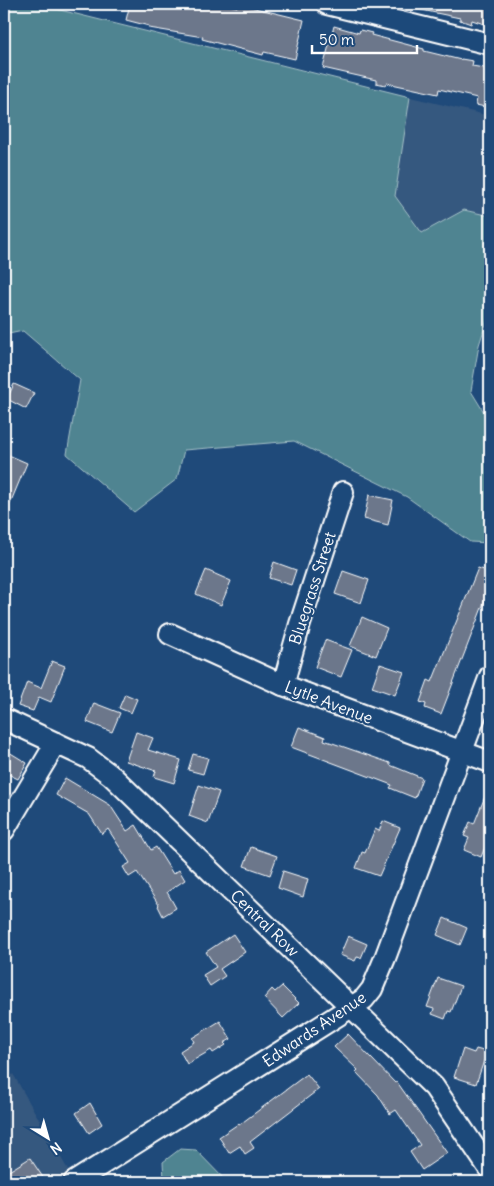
<svg xmlns="http://www.w3.org/2000/svg" width="494" height="1186" viewBox="0 0 494 1186" font-family="Delius,sans-serif">
  <rect width="100%" height="100%" fill="#1f4a7a"/>
  <filter id="ink" filterUnits="userSpaceOnUse"><feTurbulence type="fractalNoise" baseFrequency=".02" numOctaves="2"/><feDisplacementMap in="SourceGraphic" scale="10" xChannelSelector="R" yChannelSelector="G"/><feConvolveMatrix kernelMatrix="1 2 1 2 8 2 1 2 1" color-interpolation-filters="sRGB"/></filter>
  <g filter="url(#ink)">
    <!-- built -->
    <g fill="#36587f">
      <polygon points="410,97 490,116 490,216 464,210 422,233 395,196"/>
      <polygon points="13,1074 75,1182 4,1182 4,1083"/>
    </g>
    <!-- green -->
    <g fill="#4f8491" stroke="#a7c2c8">
      <polygon points="4,4 36,4 410,97 395,196 422,233 464,210 490,216 490,311 479,345 471,391 490,422 490,543 470,542 407,497 294,441 184,450 177,479 134,512 67,454 80,380 23,331 4,335"/>
      <polygon points="180,1149 196,1150 227,1182 167,1182 164,1179 163,1162"/>
    </g>
    <!-- building -->
    <g fill="#6c778b" stroke="#fff">
      <polygon points="130,4 225,4 237,7 238,4 304,20 295,59 264,52 263,55 202,39 203,37 149,28 149,26 126,20"/>
      <polygon points="417,4 490,4 490,26 472,20 471,24 460,20 460,18 417,9"/>
      <polygon points="334,26 359,33 360,30 372,33 371,35 424,49 424,51 461,60 461,59 473,61 472,66 490,69 490,108 476,105 477,98 439,89 438,94 387,83 386,85 376,83 376,80 323,68"/>
      <polygon points="14,384 34,393 26,409 7,399"/>
      <polygon points="4,453 27,463 4,518"/>
      <polygon points="369,495 393,500 388,525 364,519"/>
      <polygon points="274,562 296,570 291,585 269,578"/>
      <polygon points="478,568 490,572 490,587 441,714 425,708 426,704 420,702 428,680 432,682"/>
      <polygon points="206,570 231,581 221,605 196,594"/>
      <polygon points="343,571 369,580 361,603 335,594"/>
      <polygon points="362,617 387,628 376,656 350,646"/>
      <polygon points="325,640 352,650 341,677 315,667"/>
      <polygon points="52,661 65,666 51,702 39,697 33,711 18,706 27,682 41,688"/>
      <polygon points="380,664 404,672 395,695 372,687"/>
      <polygon points="125,694 137,699 131,713 119,708"/>
      <polygon points="94,703 120,713 112,732 87,722"/>
      <polygon points="299,727 325,737 324,740 390,763 390,765 422,778 415,798 390,788 392,785 291,747"/>
      <polygon points="136,732 153,738 148,750 181,760 174,783 154,777 156,771 126,761"/>
      <polygon points="4,749 27,763 18,779 4,772"/>
      <polygon points="193,754 208,758 203,774 188,770"/>
      <polygon points="65,778 110,805 127,831 136,825 151,850 156,847 173,874 179,870 185,880 167,892 176,908 163,916 158,906 159,905 137,872 129,877 123,867 130,863 108,829 102,834 89,814 56,795"/>
      <polygon points="490,784 490,835 481,857 464,850 469,838 464,836 470,822 474,824"/>
      <polygon points="199,785 219,792 208,823 189,816"/>
      <polygon points="383,821 400,828 379,876 356,868 362,852 365,853 375,829 379,831"/>
      <polygon points="251,847 277,856 270,875 244,866"/>
      <polygon points="283,871 308,879 303,897 278,888"/>
      <polygon points="444,918 467,928 460,945 437,935"/>
      <polygon points="233,934 245,952 220,969 225,976 210,986 203,975 216,967 206,952"/>
      <polygon points="348,936 367,944 361,958 357,957 355,961 340,955"/>
      <polygon points="438,978 461,986 451,1012 448,1011 445,1019 432,1014 434,1009 427,1007"/>
      <polygon points="282,986 299,1003 283,1018 264,998 272,989 275,992"/>
      <polygon points="220,1021 231,1039 224,1043 226,1045 213,1053 211,1050 187,1064 180,1051 194,1042 192,1038"/>
      <polygon points="348,1034 395,1083 397,1082 447,1153 422,1170 410,1152 420,1145 396,1110 390,1114 378,1095 356,1072 358,1070 334,1047"/>
      <polygon points="463,1049 474,1053 476,1049 487,1052 476,1084 454,1077"/>
      <polygon points="307,1074 319,1089 250,1142 254,1148 245,1154 240,1146 229,1153 219,1137 238,1124 239,1125"/>
      <polygon points="90,1103 102,1124 89,1133 76,1113"/>
      <polygon points="30,1158 46,1182 4,1182 4,1174"/>
    </g>
    <g fill="none" stroke-linecap="round" stroke-linejoin="round">
      <defs>
        <g id="minor">
          <polyline points="327,4 490,44"/>
          <polyline points="170,634 283,685 490,762"/>
          <polyline points="283,685 300,624 343,492"/>
          <polyline points="4,719 88,758 112,776 434,1087 490,1170"/>
          <polyline points="4,830 56,743"/>
          <polyline points="74,1182 364,999 372,989 385,958 490,676"/>
        </g>
      </defs>
      <!-- minor casing -->
      <use href="#minor" stroke="#fff" stroke-width="24"/>
      <!-- minor -->
      <use href="#minor" stroke="#1f4a7a" stroke-width="20"/>
    </g>
  </g>
  <g text-anchor="middle" stroke-width="4.5" stroke-linejoin="round" paint-order="stroke">
    <!-- street labels -->
    <g font-size="16" fill="#fff" stroke="#1f4a7a">
      <text transform="translate(312 588) rotate(-72)" y="6">Bluegrass Street</text>
      <text transform="translate(329 702) rotate(21)" y="6">Lytle Avenue</text>
      <text transform="translate(265 923) rotate(44)" y="6">Central Row</text>
      <text transform="translate(314 1029) rotate(-34)" y="6">Edwards Avenue</text>
    </g>
  </g>
  <!-- margin -->
  <rect width="494" height="1186" fill="none" stroke="#1f4a7a" stroke-width="20"/>
  <rect x="10" y="10" width="474" height="1166" fill="none" stroke="#fff" stroke-width="2" filter="url(#ink)"/>
  <!-- north arrow -->
  <g transform="translate(48 1138) rotate(143)" stroke="#1f4a7a" stroke-width="4" paint-order="stroke">
  <path d="M0-4L9 19L0 12L-9 19Z" fill="#ffffff"/>
  <text y="-8" font-size="14" font-weight="bold" text-anchor="middle" fill="#ffffff">N</text>
  </g>
  <!-- scale -->
  <path d="M312 45v8h105v-8" fill="none" stroke="#ffffff" stroke-width="2.5"/>
  <text x="319" y="45" font-size="15" fill="#ffffff" stroke="#1f4a7a" stroke-width="4" paint-order="stroke">50 m</text>
</svg>
